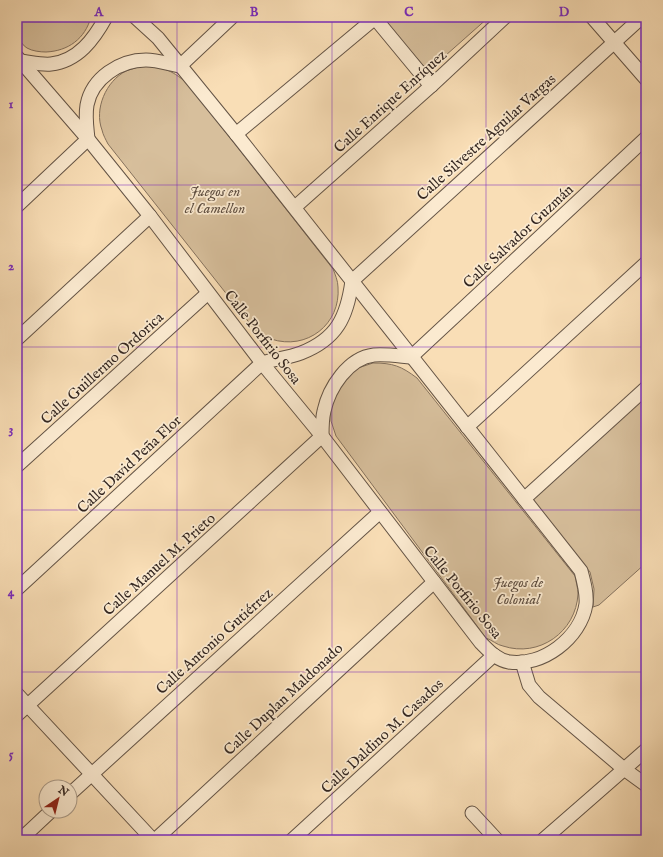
<svg xmlns="http://www.w3.org/2000/svg" width="663" height="857" viewBox="0 0 663 857" font-family="'IM FELL English',serif">
  <rect width="100%" height="100%" fill="#f9deb6"/>
  <filter id="stains"><feTurbulence type="fractalNoise" baseFrequency=".005" numOctaves="4"/><feColorMatrix values="0 0 0 0 .2 0 0 0 0 .09 0 0 0 0 .02 0 0 0 .5 -.17"/></filter>
  <radialGradient id="worn" r=".72"><stop offset=".6" stop-color="#630" stop-opacity="0"/><stop offset="1" stop-color="#630" stop-opacity=".3"/></radialGradient>
  <!-- green -->
  <g fill="#d7bf9c" stroke="#85725e">
    <path d="M17,17H91C85,39 68,51 46,52C40,52 32,51 27,48C23,46 20,40 17,37Z"/>
    <polygon points="381,17 489,17 428,71"/>
    <path d="M141,66C163,67 170,69 187,83L333,269C335,274 338,281 338,287C341,324 307,351 271,339C265,338 260,333 255,330L108,144C106,140 103,135 102,130C94,109 106,81 126,71C131,69 136,68 141,66Z"/>
    <path d="M373,363C393,363 401,366 417,378L575,576C576,582 578,588 578,594C576,632 539,658 503,646C497,645 492,640 486,638L336,436L331,421V405L345,377L358,368Z"/>
    <polygon points="646,391 646,563 599,605 593,607 594,589 590,572 529,498"/>
  </g>
  <g fill="none" stroke-linecap="round" stroke-linejoin="round">
    <defs>
      <g id="street">
        <polyline points="374,17 431,86"/>
        <polyline points="592,17 646,79"/>
        <path d="M17,57L88,139L150,216L262,363L322,436L481,643C489,651 497,660 509,662C542,667 581,638 586,604C587,593 584,582 581,571L236,134L158,38L135,17"/>
        <path d="M20,61C30,62 41,65 51,64C78,61 94,39 106,17"/>
        <polyline points="180,66 232,17"/>
        <polyline points="236,134 375,18"/>
        <path d="M88,139C87,128 85,117 87,105C92,78 120,60 146,60C157,60 169,64 180,66"/>
        <polyline points="17,206 88,139"/>
        <polyline points="295,207 431,86 505,17"/>
        <polyline points="17,339 150,216"/>
        <polyline points="411,357 646,138"/>
        <polyline points="467,427 646,263"/>
        <polyline points="17,466 208,293"/>
        <polyline points="524,499 646,388"/>
        <path d="M17,589L262,363C274,359 288,358 301,353C337,339 347,317 352,281L642,17"/>
        <polyline points="522,662 529,685 539,697 624,769 646,785"/>
        <polyline points="17,694 153,840"/>
        <path d="M17,715L322,436C322,428 322,419 324,411C329,388 348,358 374,355C386,354 399,356 411,357"/>
        <polyline points="70,794 380,512"/>
        <polyline points="472,813 497,840"/>
        <polyline points="20,840 51,811"/>
        <polyline points="155,840 434,582"/>
        <polyline points="292,840 494,655"/>
        <polyline points="543,840 646,750"/>
      </g>
    </defs>
    <!-- street casing -->
    <use href="#street" stroke="#645446" stroke-width="15"/>
    <!-- street -->
    <use href="#street" stroke="#fbead0" stroke-width="13"/>
  </g>
  <!-- grid -->
  <path fill="none" stroke="#7b2cbf" stroke-width="1" stroke-opacity="0.55" d="M177,17V840M332,17V840M486,17V840M17,185H646M17,347H646M17,510H646M17,672H646"/>
  <g text-anchor="middle" stroke-width="3.5" stroke-linejoin="round" paint-order="stroke">
    <!-- street labels -->
    <g font-size="15" fill="#332620" stroke="#fbead0">
      <text transform="translate(390 101) rotate(-42)" y="5">Calle Enrique Enríquez</text>
      <text transform="translate(486 137) rotate(-42)" y="5">Calle Silvestre Aguilar Vargas</text>
      <text transform="translate(518 236) rotate(-43)" y="5">Calle Salvador Guzmán</text>
      <text transform="translate(263 337) rotate(52)" y="5">Calle Porfirio Sosa</text>
      <text transform="translate(102 368) rotate(-42)" y="5">Calle Guillermo Ordorica</text>
      <text transform="translate(129 464) rotate(-43)" y="5">Calle David Peña Flor</text>
      <text transform="translate(159 564) rotate(-42)" y="5">Calle Manuel M. Prieto</text>
      <text transform="translate(463 592) rotate(51)" y="5">Calle Porfirio Sosa</text>
      <text transform="translate(214 641) rotate(-42)" y="5">Calle Antonio Gutiérrez</text>
      <text transform="translate(283 699) rotate(-43)" y="5">Calle Duplan Maldonado</text>
      <text transform="translate(382 736) rotate(-43)" y="5">Calle Daldino M. Casados</text>
    </g>
    <!-- park labels -->
    <g font-size="15" font-style="italic" fill="#5c4c3f" stroke="#fbead0">
      <text x="215" y="196">Juegos en<tspan x="215" dy="17">el Camellon</tspan></text>
      <text x="518" y="587">Juegos de<tspan x="518" dy="17">Colonial</tspan></text>
    </g>
  </g>
  <!-- margin -->
  <rect width="663" height="857" fill="none" stroke="#f9deb6" stroke-width="44"/>
  <!-- north arrow -->
  <g transform="translate(58 799) rotate(35)"><circle r="19" fill="#fbead0" stroke="#ab9c8a"/>
  <path d="M0-3L7 15L0 10L-7 15Z" fill="#8f2418"/>
  <text y="-6" font-size="11" font-weight="bold" text-anchor="middle" fill="#332620">N</text>
  </g>
  <rect x="22" y="22" width="619" height="813" fill="none" stroke="#7b2cbf" stroke-width="1.5"/>
  <g font-size="13" text-anchor="middle" font-weight="bold" fill="#7b2cbf">
    <text x="99" y="16">A</text>
    <text x="254" y="16">B</text>
    <text x="409" y="16">C</text>
    <text x="564" y="16">D</text>
    <text x="11" y="108">1</text>
    <text x="11" y="270">2</text>
    <text x="11" y="433">3</text>
    <text x="11" y="596">4</text>
    <text x="11" y="758">5</text>
  </g>
  <rect width="100%" height="100%" filter="url(#stains)"/>
  <rect width="100%" height="100%" fill="url(#worn)"/>
</svg>
